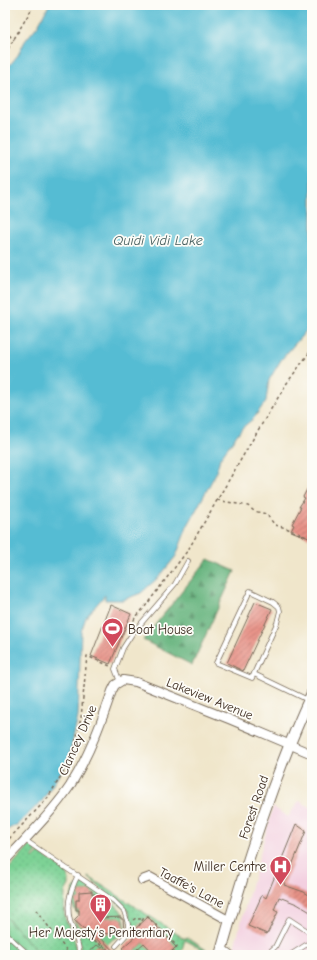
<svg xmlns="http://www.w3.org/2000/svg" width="317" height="960" viewBox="0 0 317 960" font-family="'Comic Neue',sans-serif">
  <defs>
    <pattern id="grass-dots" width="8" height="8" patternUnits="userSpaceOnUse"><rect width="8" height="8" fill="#7dd295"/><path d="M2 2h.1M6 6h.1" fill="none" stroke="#6db480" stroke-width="1.8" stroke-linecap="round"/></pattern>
    <pattern id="forest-firs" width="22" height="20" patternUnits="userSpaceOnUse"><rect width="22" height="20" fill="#66b47e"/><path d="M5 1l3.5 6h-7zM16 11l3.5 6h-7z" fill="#559367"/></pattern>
    <pattern id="cemetery-stones" width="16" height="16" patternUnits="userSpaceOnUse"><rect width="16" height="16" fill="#7dd295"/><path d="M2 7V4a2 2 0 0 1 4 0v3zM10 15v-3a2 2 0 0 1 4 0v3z" fill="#6db480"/></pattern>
    <pattern id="building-hatch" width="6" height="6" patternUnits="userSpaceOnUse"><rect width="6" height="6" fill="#e79287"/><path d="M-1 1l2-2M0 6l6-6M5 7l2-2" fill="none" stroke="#bc776e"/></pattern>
  </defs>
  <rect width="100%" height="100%" fill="#fdfcf7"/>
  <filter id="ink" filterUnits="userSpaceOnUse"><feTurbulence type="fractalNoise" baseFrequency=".025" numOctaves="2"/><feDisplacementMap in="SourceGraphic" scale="8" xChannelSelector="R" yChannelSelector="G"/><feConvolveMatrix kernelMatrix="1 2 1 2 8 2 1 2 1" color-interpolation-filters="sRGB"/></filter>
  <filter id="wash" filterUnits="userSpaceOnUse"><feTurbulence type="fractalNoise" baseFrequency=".012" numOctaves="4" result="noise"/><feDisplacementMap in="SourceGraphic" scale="16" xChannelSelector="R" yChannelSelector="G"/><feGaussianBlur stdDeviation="0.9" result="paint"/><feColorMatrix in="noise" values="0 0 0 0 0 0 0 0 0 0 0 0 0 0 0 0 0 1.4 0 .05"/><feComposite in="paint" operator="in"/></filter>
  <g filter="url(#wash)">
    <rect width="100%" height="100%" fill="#f0e6cb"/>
    <!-- built -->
    <polygon fill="#f3cfe0" points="299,801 312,808 312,955 232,955 273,807 288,817"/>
    <!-- grass -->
    <g fill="url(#grass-dots)" stroke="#5c7e5a">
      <polygon points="30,845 38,851 32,858 33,859 39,853 62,868 67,873 69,879 69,885 65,892 64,911 65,918 75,942 76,955 44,955 39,948 36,950 5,916 5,873"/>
      <path d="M89,877L185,939L186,937L208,951L207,952L185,940L180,955H168L176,947L148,918L133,931C129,923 131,916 128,910L125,909L89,878Z"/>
      <path d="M83,883C90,883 117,904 121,911C125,917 126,926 125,933L113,939L107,945L99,936L101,934L124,932L123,919H121L120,917L101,918L96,913L95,895L92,894V891L79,892V900H76V910H79V915C69,905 67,889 83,883Z"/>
      <polygon points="74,920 84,929 85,928 105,947 101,948 97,945 86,955 80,955 80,944"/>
      <polygon points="144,943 155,955 130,955"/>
    </g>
    <!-- forest -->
    <polygon fill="url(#forest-firs)" stroke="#506f4e" points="208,559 235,571 192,665 143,640"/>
    <!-- cemetery -->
    <polygon fill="url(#cemetery-stones)" stroke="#5c7e5a" points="5,916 36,950 40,955 5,955"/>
    <!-- water -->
    <polygon fill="#55bcd3" stroke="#487378" points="49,5 312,5 312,324 281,360 269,380 266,401 254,418 242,428 220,458 216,473 187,527 176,556 160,576 141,593 123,600 105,600 105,595 86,617 81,632 78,717 68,761 42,801 18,824 5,831 5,71 18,55 25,41 38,25"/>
    <g id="blocks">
      <!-- building -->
      <g fill="url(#building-hatch)">
        <polygon points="312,480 312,532 309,538 291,531 294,525 292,524 301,507 299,507 305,498 303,497"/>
        <polygon points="255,602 272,609 243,671 227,663"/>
        <polygon points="111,605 131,614 110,664 91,656"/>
        <polygon points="296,824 306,831 284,885 304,892 312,897 312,913 297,904 279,897 274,910 278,912 267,934 248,926 262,895 266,898"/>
        <polygon points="92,891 92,894 95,894 96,913 101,918 121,917 121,919 123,919 124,932 101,934 99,936 117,955 113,955 107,948 103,951 105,953 102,955 86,955 97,945 101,948 105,947 85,928 84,929 74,920 79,915 79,910 76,910 76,900 79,900 79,892"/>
        <polygon points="148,917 176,947 168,955 155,955 144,943 130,955 128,955 122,948 137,935 133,931"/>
      </g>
    </g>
  </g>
  <g filter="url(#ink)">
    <use href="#blocks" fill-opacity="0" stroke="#7a6c5b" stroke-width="1"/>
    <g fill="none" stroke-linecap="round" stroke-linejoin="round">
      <defs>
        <g id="service">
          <polygon points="250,591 273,602 279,607 280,611 277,623 252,678 216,663"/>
          <polyline points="254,674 308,700"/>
          <polyline points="120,682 115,669 123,648 132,634 175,584 188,561"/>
          <polyline points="25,840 114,901 124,911 128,924 128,933 116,946"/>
          <path d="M78,875C69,893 65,908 72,927C75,937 80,944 79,955"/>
          <polyline points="5,933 29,955"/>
          <polyline points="223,947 234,955"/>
          <polyline points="266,955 275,947 289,919 312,934"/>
          <polyline points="290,955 312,941"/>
        </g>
        <g id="minor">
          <path d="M5,861C27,837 52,813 70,786C87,759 102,721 112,691L115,685L123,680L136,682L229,719L312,754"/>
          <polyline points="142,880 150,877 230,921"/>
        </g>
        <path id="tertiary" d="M220,955C245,866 273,777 312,693"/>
      </defs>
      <!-- service casing -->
      <use href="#service" stroke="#7a6c5b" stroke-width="5.5"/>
      <!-- minor casing -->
      <use href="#minor" stroke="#7a6c5b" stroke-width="10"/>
      <!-- tertiary casing -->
      <use href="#tertiary" stroke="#7a6c5b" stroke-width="12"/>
      <!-- path -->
      <g stroke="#7a6c5b" stroke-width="1.5" stroke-dasharray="3 3" stroke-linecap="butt">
        <polyline points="9,35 14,40"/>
        <polyline points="5,54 34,5"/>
        <polyline points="217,500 248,506 254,511 266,514 275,525 286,528 309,538"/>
        <polyline points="131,626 135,618 144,608 188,550 257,432 287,383 312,349"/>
        <polyline points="5,843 47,799 72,758 81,718 87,656 110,666"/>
        <polyline points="36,910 70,955"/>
        <polyline points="133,920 136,918 137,919 143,919"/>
        <polyline points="139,926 143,919 148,917 177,946 176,949 170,955"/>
        <polyline points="82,939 98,942 102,947"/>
        <polyline points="138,948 148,955"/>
        <polyline points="104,953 105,955"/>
      </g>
      <!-- service -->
      <use href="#service" stroke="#fff" stroke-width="4"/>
      <!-- minor -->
      <use href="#minor" stroke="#fff" stroke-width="8"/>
      <!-- tertiary -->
      <use href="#tertiary" stroke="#fff" stroke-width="10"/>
    </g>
  </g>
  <!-- icons -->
  <defs>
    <symbol id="stadium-pin" viewBox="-11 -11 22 30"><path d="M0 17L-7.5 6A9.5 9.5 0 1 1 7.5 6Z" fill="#d1495b" stroke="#fdfcf7"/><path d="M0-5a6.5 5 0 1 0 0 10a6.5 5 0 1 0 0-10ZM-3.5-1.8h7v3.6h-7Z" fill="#fff"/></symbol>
    <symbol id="hospital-pin" viewBox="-11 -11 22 30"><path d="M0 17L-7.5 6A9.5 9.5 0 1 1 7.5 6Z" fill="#d1495b" stroke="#fdfcf7"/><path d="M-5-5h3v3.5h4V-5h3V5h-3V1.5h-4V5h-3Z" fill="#fff"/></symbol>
    <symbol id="building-pin" viewBox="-11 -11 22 30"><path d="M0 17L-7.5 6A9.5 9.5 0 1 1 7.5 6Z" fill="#d1495b" stroke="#fdfcf7"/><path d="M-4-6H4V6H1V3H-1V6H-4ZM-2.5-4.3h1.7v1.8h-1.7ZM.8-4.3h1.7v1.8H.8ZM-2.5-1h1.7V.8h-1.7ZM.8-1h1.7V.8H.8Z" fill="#fff"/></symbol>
  </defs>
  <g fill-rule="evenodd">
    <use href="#stadium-pin" x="100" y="616" width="25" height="34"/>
    <use href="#hospital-pin" x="268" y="854" width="25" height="34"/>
    <use href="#building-pin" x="88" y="892" width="25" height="34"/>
  </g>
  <g text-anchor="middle" stroke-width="3.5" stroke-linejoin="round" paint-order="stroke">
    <!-- poi labels -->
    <g font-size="13" fill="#3b2a1e" stroke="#fdfcf7" text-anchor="start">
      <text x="128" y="634">Boat House</text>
      <text x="266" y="871" text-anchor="end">Miller Centre</text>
      <text x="101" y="937" text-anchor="middle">Her Majesty’s Penitentiary</text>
    </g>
    <!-- street labels -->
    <g font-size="13" fill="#3b2a1e" stroke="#fdfcf7">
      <text transform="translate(210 698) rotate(22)" y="5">Lakeview Avenue</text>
      <text transform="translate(77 740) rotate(-66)" y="5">Clancey Drive</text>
      <text transform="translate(253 807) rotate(-71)" y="5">Forest Road</text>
      <text transform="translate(192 887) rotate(28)" y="5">Taaffe's Lane</text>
    </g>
    <!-- water labels -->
    <g font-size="14" font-style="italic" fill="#445d5d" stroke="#fdfcf7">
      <text x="158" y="245">Quidi Vidi Lake</text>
    </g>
  </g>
  <!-- margin -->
  <rect width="317" height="960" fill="none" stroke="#fdfcf7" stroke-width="20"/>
</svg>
